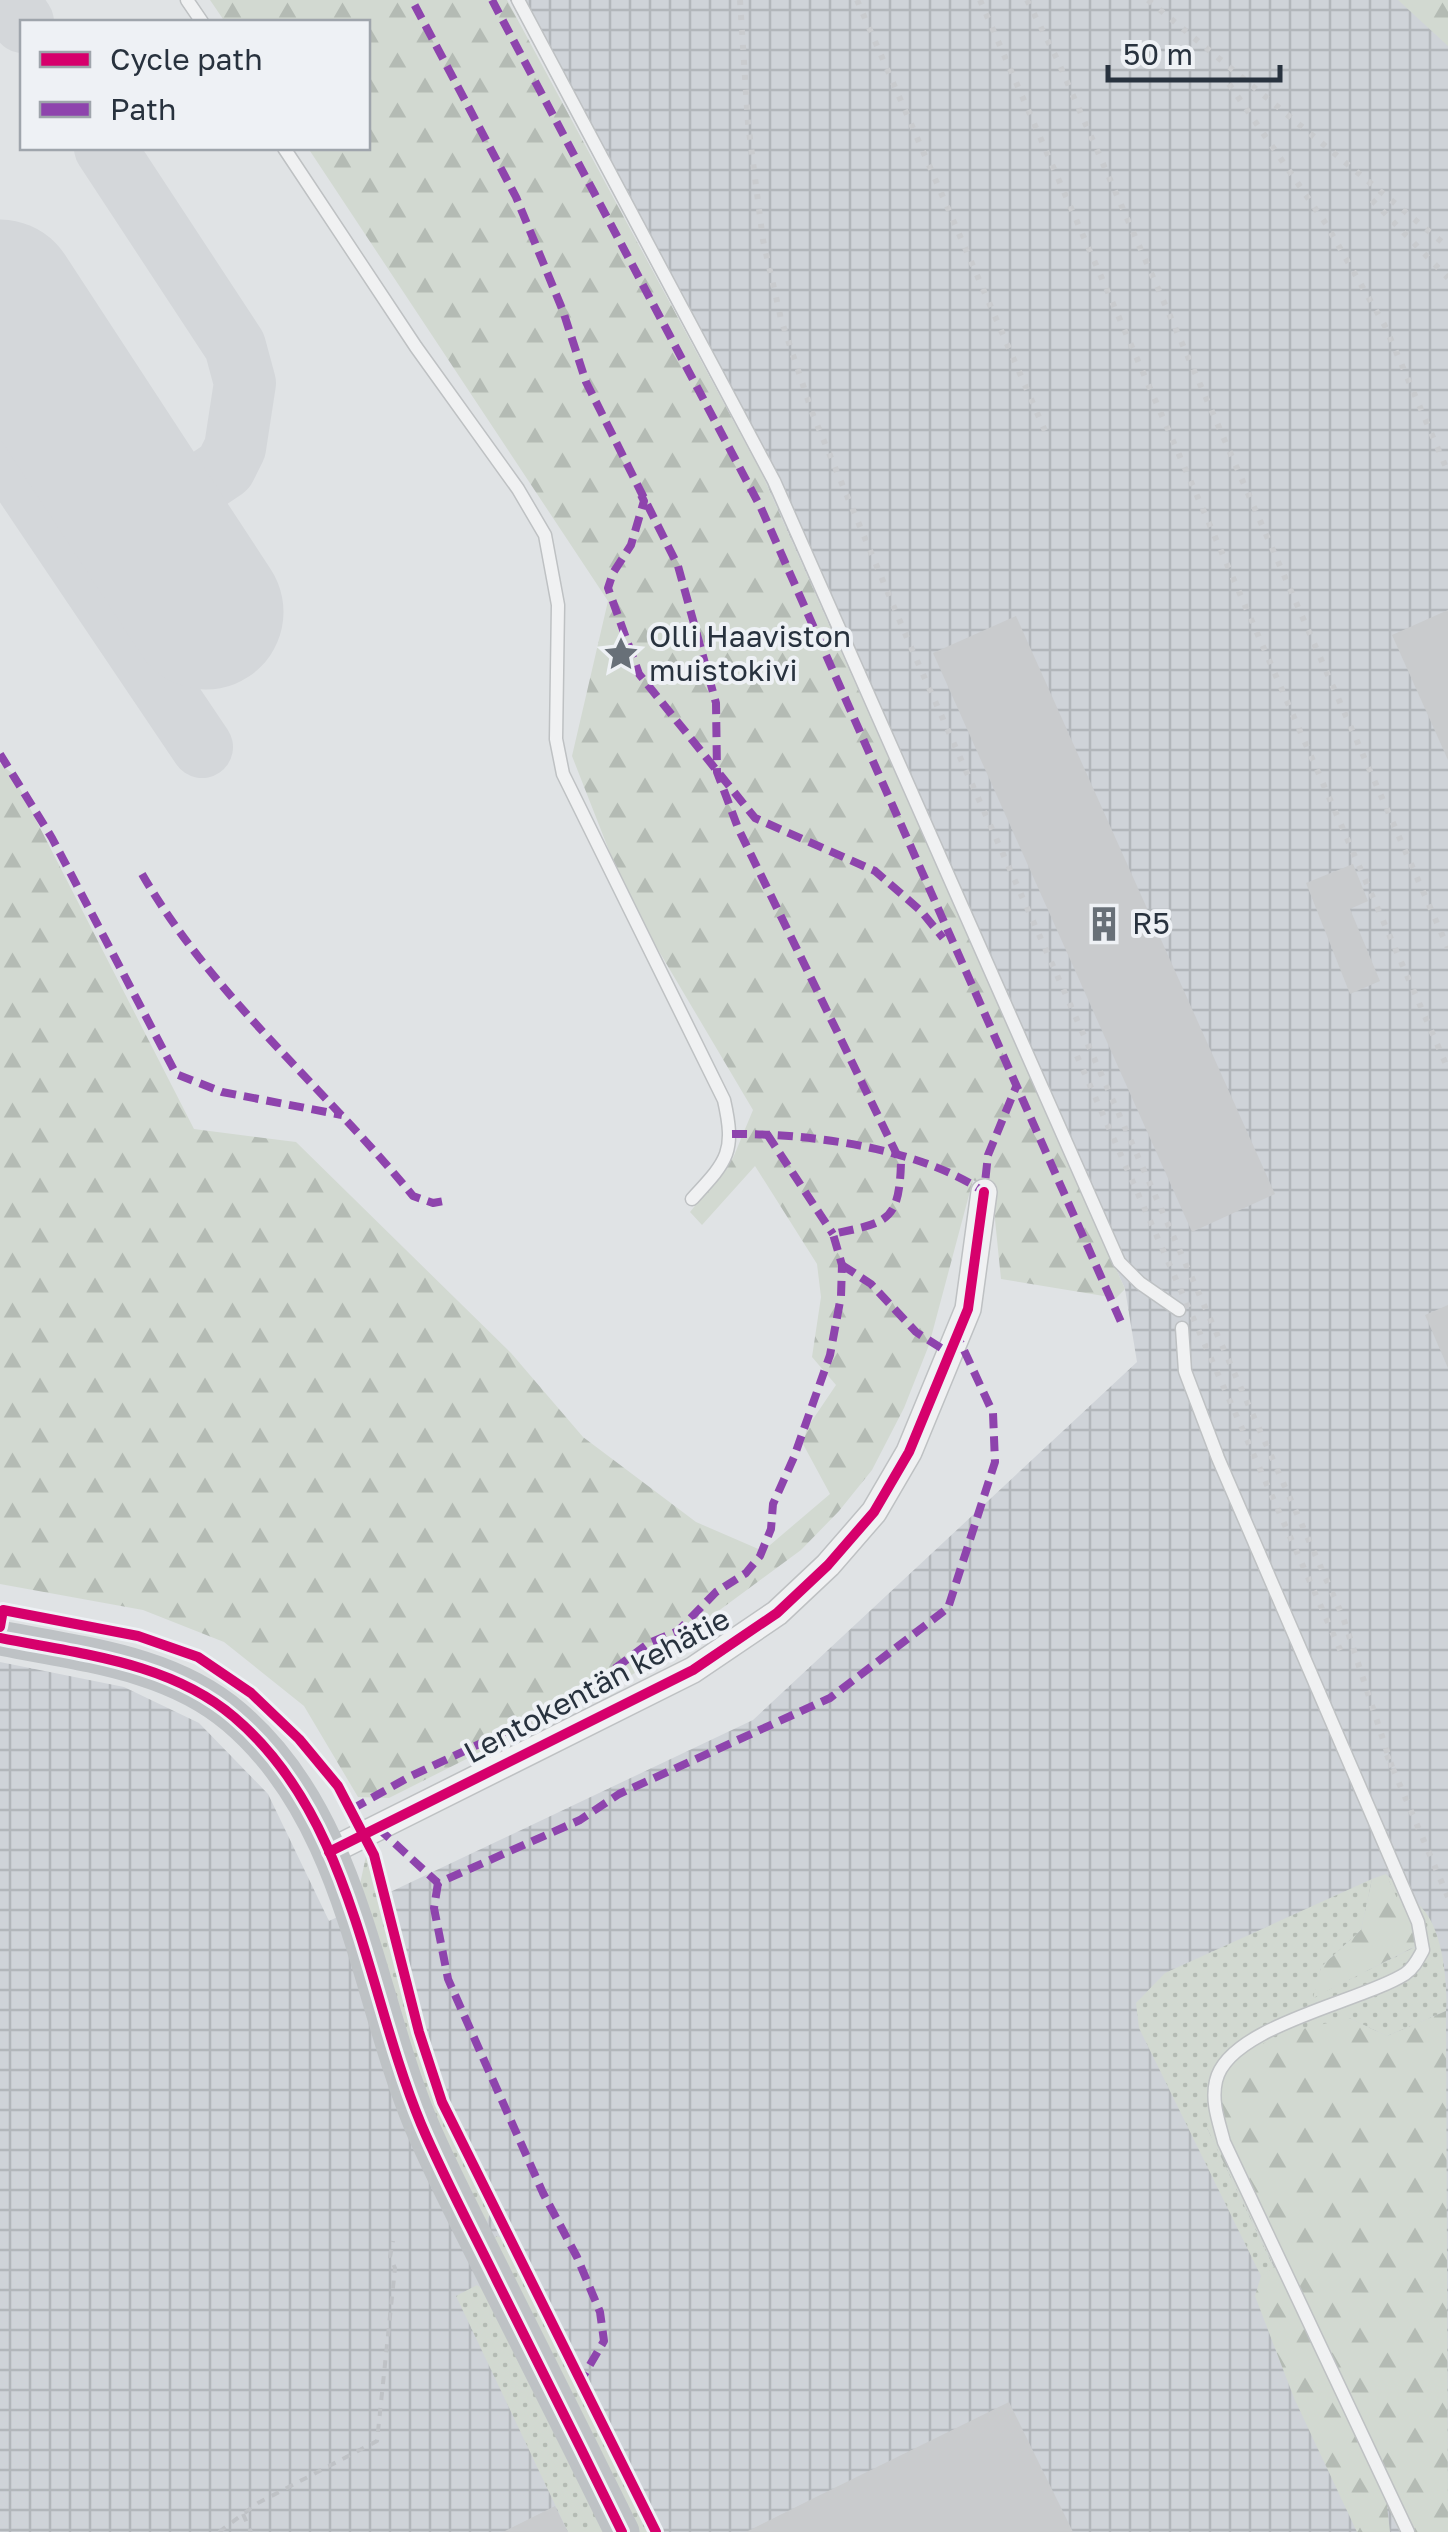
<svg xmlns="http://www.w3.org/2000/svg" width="1448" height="2532" viewBox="0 0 1448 2532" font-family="'Golos Text',sans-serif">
  <defs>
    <pattern id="industrial-grid" width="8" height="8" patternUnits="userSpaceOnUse" patternTransform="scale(2.5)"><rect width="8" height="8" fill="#cfd3d8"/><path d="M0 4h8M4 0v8" fill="none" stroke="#b2b6ba"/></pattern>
    <pattern id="grass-dots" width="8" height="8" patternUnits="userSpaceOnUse" patternTransform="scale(2.5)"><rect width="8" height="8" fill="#d2d9d1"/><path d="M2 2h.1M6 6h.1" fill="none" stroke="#b4bbb4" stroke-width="1.8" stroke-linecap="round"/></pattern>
    <pattern id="forest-firs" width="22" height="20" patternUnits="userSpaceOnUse" patternTransform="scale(2.5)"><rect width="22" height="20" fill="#d2d9d1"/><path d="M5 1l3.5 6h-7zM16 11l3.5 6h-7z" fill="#b4bbb4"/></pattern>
  </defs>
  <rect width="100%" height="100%" fill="#e0e3e5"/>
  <!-- industrial -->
  <polygon fill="url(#industrial-grid)" points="510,0 1448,0 1448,2532 0,2532 0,1662 124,1687 199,1723 268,1794 329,1921 753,1720 1137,1362 1125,1289 762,474"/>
  <!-- grass -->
  <g fill="url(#grass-dots)">
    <path d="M366,1856L371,1862C399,1984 430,2104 490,2214L485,2226L431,2112L359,1889Z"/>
    <path d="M1386,1874C1398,1886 1415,1898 1426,1913C1443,1936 1448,1984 1446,2011L1387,2036L1349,2018L1207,2128L1274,2268L1261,2276L1139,2028L1136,2003L1165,1973L1372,1879L1361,1930L1321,1967L1314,1997L1417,1946Z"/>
    <polygon points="497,2236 503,2239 648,2532 638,2532 491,2241"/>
    <polygon points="477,2285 489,2294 608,2532 568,2532 456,2296"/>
  </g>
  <!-- forest -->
  <g fill="url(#forest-firs)">
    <polygon points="210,0 507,0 762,474 1125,1289 1116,1298 1001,1279 992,1190 973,1180 929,1345 904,1408 872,1470 839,1511 801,1550 629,1677 389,1798 358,1797 304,1706 224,1642 143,1610 0,1584 0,764 12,773 194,1129 296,1142 511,1353 583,1437 696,1522 763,1551 830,1494 803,1444 807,1428 836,1385 812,1357 821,1297 817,1264 755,1166 702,1225 690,1212 733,1158 753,1110 628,899 572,756 608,601 308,148 368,148 368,22 225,22"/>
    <polygon points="1398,0 1448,0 1448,46"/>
    <polygon points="1386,1874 1418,1945 1313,1998 1321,1967 1361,1930 1372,1879"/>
    <polygon points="1446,2011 1448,2532 1400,2532 1387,2506 1390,2532 1357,2532 1294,2398 1255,2296 1261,2276 1274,2267 1207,2128 1222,2078 1244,2052 1290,2032 1349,2018 1387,2036"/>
  </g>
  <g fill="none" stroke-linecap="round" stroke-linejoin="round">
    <!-- taxiway -->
    <g stroke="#d4d7da" stroke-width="62">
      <polyline points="8,0 23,22"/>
      <polyline points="105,148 235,346 245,383 235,448 225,468 147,521"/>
      <polyline points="0,447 202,747"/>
    </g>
    <!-- runway -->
    <polyline stroke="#d4d7da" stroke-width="155" points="0,297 206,612"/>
  </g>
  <!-- building -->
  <g fill="#c9cbcd">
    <polygon points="1448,610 1448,760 1392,635"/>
    <polygon points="1016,616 1275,1194 1192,1232 933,653"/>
    <polygon points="1353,864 1368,901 1350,909 1380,981 1350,994 1306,883"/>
    <polygon points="1448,1305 1448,1368 1425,1315"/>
    <polygon points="1009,2402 1073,2532 746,2532 812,2499"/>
    <polygon points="555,2506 568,2532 503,2532"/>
  </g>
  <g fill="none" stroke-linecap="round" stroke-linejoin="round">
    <defs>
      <g id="lane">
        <polyline points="187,0 202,22"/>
        <polyline points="518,0 774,481 1119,1262 1140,1283 1179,1310"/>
        <path d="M284,148L416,347L518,489L545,535L558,605L556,739L563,774L724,1100C736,1153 727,1161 692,1199"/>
        <path d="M1182,1328L1185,1371L1218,1458L1418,1922L1423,1950C1418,1959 1414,1968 1405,1974C1361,2002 1228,2026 1216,2081C1211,2102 1219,2122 1224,2142L1408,2532"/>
      </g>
      <polyline id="street" points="329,1852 693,1670 777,1613 828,1565 874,1512 909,1452 968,1309 984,1192"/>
    </defs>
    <!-- lane casing -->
    <use href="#lane" stroke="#bec1c3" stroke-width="15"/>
    <!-- street casing -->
    <use href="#street" stroke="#bec1c3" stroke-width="28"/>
    <!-- path -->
    <g stroke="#bfc2c6" stroke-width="4" stroke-dasharray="8 8" stroke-linecap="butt">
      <polyline points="243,2514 251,2532"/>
      <polyline points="219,2532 258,2503 377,2441 395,2268 390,2257 393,2241"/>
    </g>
    <!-- lane -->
    <use href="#lane" stroke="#f0f1f2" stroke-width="12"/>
    <!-- street -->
    <use href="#street" stroke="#f0f1f2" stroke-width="25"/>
    <!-- secondary -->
    <path stroke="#bec2c5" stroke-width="35" d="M0,1638C80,1654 170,1662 234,1717C353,1818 365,1989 421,2124C444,2178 472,2230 497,2281C539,2365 581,2448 622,2532"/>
    <!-- rail -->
    <g stroke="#c9cbce" stroke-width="6" stroke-dasharray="5 10" stroke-linecap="butt">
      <polyline points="740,0 748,123 763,240 781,319 813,415 910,645 1343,1617 1392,1767"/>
      <polyline points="857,0 1045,431"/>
      <polyline points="980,0 1448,1069"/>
      <polyline points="1027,0 1057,59 1448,948"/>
      <polyline points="1148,0 1448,247"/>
      <polyline points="1229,84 1326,224 1385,326 1448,472"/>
      <polyline points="1372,200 1448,278"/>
      <polyline points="1077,1056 1342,1654"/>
      <polyline points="1387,1755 1448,1897"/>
    </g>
    <!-- quiet -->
    <g stroke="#8e44ad" stroke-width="8" stroke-dasharray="15 8" stroke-linecap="butt">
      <polyline points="492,0 761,508 1121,1322"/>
      <polyline points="641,495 644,501 631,545 613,573 608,588 639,674 755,818 875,871 921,911 943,938"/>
      <polyline points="0,754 52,838 176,1074 222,1092 342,1115"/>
      <path d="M142,874C213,997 324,1087 413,1196L433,1203L449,1200"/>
      <path d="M732,1134C808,1133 920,1148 984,1192L988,1155L1016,1087"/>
      <polyline points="767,1134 833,1234"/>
      <polyline points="842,1265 871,1284 916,1332 949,1353"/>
      <path d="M352,1809L409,1777L573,1700L649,1643L678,1631L716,1592L746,1573L760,1556L771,1529L773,1504L794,1457L830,1355L841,1296L842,1265L833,1234C887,1222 899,1223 901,1163L738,828L717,772L716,703L678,566L586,382L563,311L516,197L412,0"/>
      <polyline points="378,1828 438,1883 580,1820 619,1794 830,1698 948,1608 995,1462 993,1413 957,1335"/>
      <polyline points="438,1883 434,1908 448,1979 543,2193 577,2257 600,2312 604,2341 581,2380"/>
    </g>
    <defs>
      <g id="cycleway">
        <polyline points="0,1627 3,1610 138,1636 198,1657 251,1693 299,1739 338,1786 374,1855 419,2032 442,2102 656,2532"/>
        <path d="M0,1638C80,1654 170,1662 234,1717C353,1818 365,1989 421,2124C444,2178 472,2230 497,2281C539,2365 581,2448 622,2532"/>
        <polyline points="329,1852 693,1670 777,1613 828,1565 874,1512 909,1452 968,1309 984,1192"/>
      </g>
    </defs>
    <!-- cycleway casing -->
    <use href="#cycleway" stroke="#eef1f5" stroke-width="16"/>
    <!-- cycleway -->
    <use href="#cycleway" stroke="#d6006c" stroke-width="10"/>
  </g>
  <!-- icons -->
  <defs>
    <symbol id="sight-bare" viewBox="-9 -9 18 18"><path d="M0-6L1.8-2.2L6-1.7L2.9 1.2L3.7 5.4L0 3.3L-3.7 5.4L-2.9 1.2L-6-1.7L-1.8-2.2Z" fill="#687078" stroke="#eef1f5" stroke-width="2.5" paint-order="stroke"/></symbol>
    <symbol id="building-bare" viewBox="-9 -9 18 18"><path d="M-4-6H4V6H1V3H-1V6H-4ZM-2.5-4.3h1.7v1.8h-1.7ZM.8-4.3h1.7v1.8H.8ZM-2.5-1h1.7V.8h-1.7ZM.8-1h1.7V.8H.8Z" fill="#687078" stroke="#eef1f5" stroke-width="2.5" paint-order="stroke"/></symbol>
  </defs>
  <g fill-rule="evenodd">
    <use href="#sight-bare" x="596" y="629" width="50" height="50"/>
    <use href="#building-bare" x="1079" y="899" width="50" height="50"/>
  </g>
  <g text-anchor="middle" stroke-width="8" stroke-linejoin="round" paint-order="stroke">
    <!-- poi labels -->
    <g font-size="30" fill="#28323e" stroke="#eef1f5" text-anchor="start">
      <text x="649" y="647">Olli Haaviston<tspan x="649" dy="34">muistokivi</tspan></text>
      <text x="1132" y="934">R5</text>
    </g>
    <!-- street labels -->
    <g font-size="30" fill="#28323e" stroke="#eef1f5">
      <text transform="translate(597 1686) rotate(-28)" y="10">Lentokentän kehätie</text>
    </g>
  </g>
  <!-- legend -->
  <rect x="20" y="20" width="350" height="130" fill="#eef1f5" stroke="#9fa5ac" stroke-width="2.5"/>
  <rect x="40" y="52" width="50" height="15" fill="#d6006c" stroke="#9fa5ac" stroke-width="2.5"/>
  <text x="110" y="70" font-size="30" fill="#28323e">Cycle path</text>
  <rect x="40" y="102" width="50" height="15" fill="#8e44ad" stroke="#9fa5ac" stroke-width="2.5"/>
  <text x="110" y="120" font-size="30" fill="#28323e">Path</text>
  <!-- scale -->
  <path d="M1108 65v15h172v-15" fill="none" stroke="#28323e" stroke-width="5"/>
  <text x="1123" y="65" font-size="30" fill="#28323e" stroke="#eef1f5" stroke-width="8" paint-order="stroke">50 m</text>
</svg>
